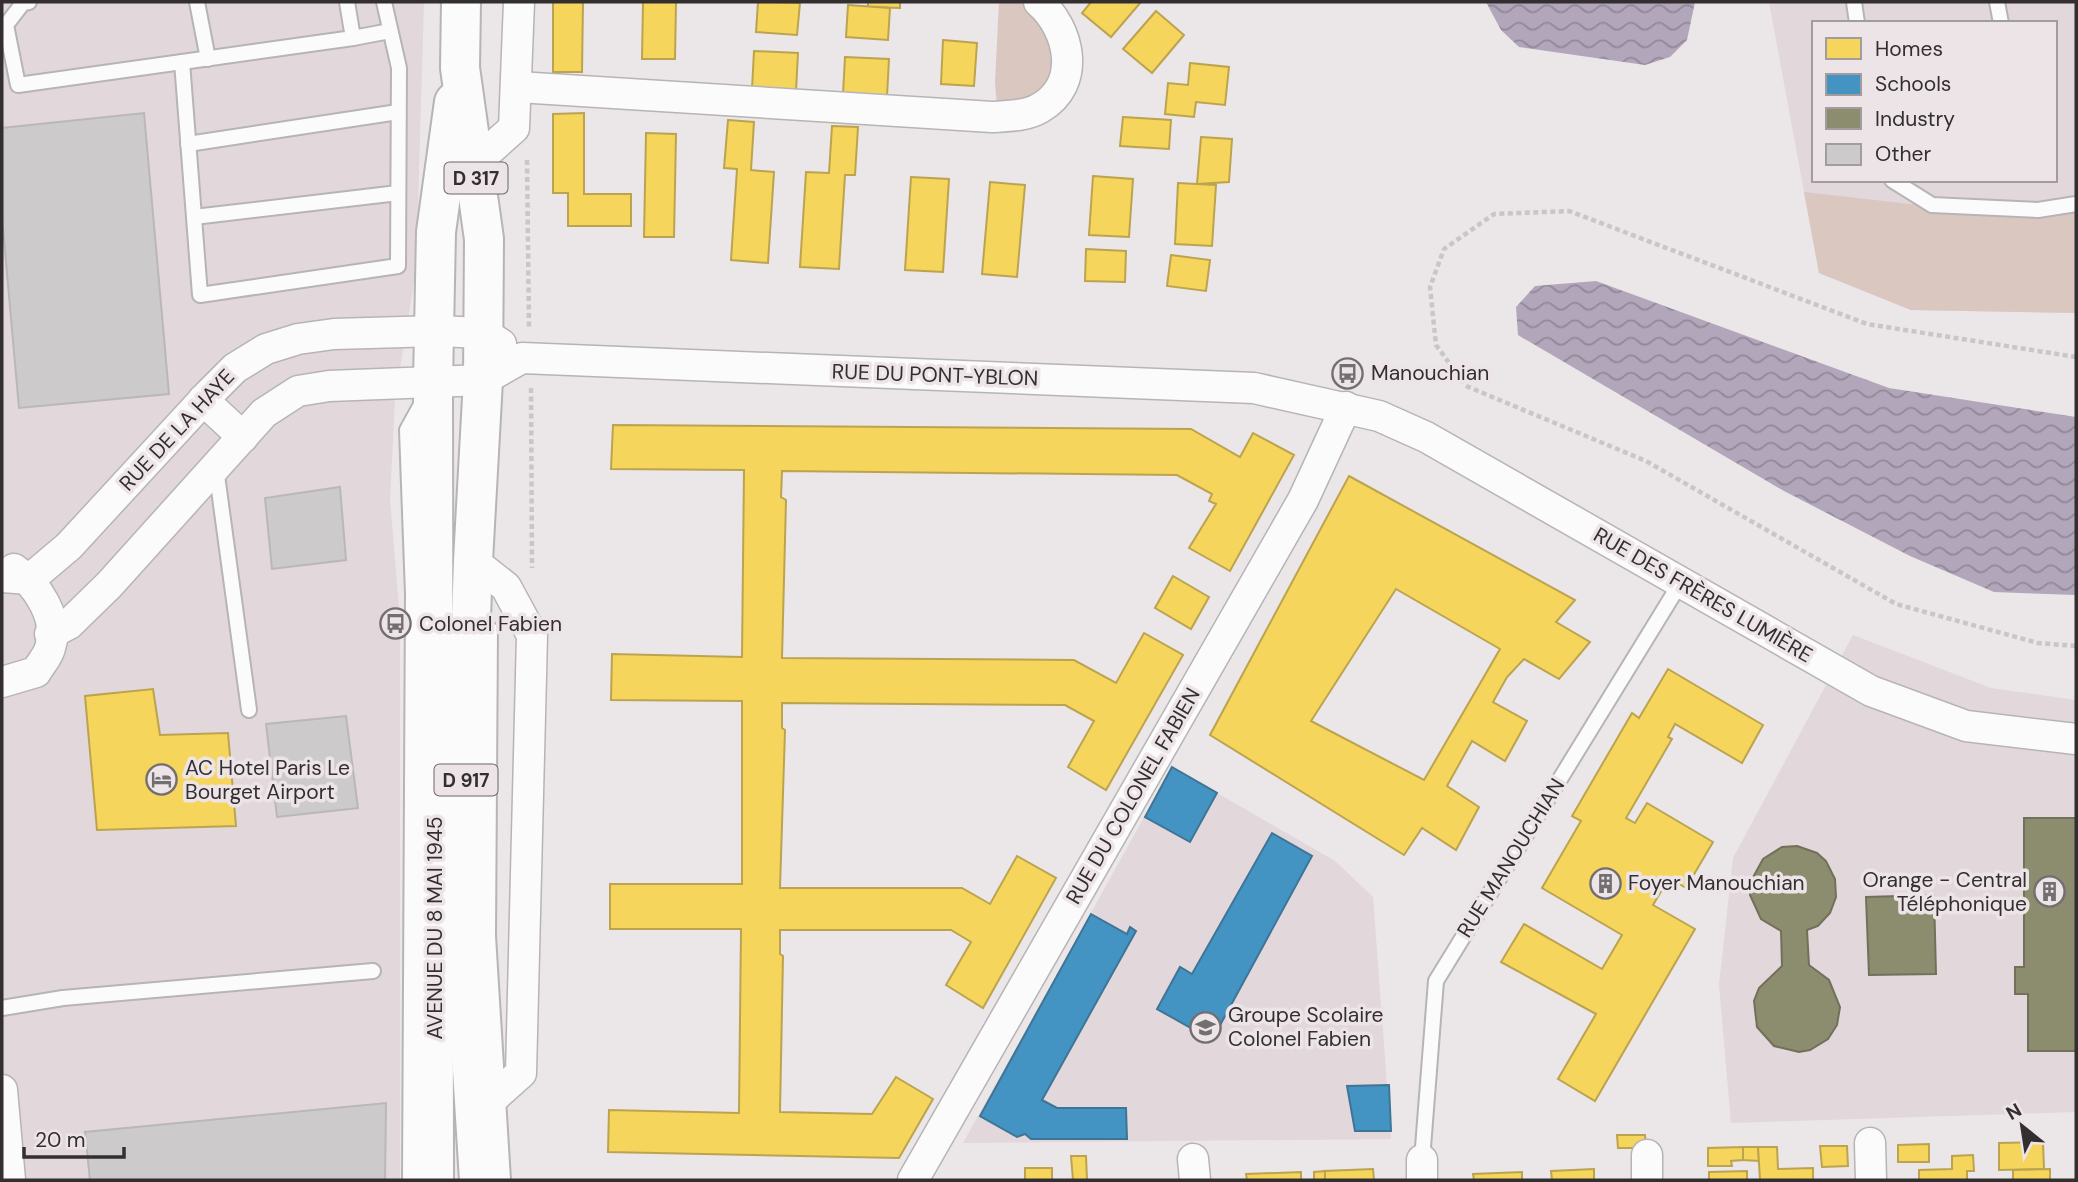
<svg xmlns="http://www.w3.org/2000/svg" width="2078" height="1182" viewBox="0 0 2078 1182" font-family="'DM Sans',sans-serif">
  <defs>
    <pattern id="water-waves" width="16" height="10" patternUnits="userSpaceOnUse" patternTransform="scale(1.75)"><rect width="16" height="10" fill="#b2a6ba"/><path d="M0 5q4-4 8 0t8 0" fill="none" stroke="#918898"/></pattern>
  </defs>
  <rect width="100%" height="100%" fill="#ebe6e8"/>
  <!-- built -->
  <g fill="#e2d7da" fill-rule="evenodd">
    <polygon points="2,2 424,2 416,270 395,399 390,499 400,620 400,1180 2,1180"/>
    <path d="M1769,2H2076V313L1911,310L1819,273ZM1814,23H2055V180H1814Z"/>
    <polygon points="1853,635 1991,688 2076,700 2076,1112 1731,1123 1719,985 1733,858"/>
    <polygon points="1172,767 1335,861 1373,897 1391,1139 963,1143"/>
  </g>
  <!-- green -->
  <g fill="#dac7c0">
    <path d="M999,2H1022L1057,40C1052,94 1051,96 997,106L995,83Z"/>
    <polygon points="1804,192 1954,209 2076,208 2076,313 1911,310 1819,273"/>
  </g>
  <!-- water -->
  <g fill="url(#water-waves)">
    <polygon points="1486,2 1695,2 1687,40 1670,57 1645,65 1519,47 1501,30"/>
    <polygon points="1596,281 1889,388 2076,417 2076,595 1994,592 1910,556 1784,491 1518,335 1516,307 1535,286"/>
  </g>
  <!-- homes -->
  <g fill="#f6d55c" stroke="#bca34f" stroke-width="2" fill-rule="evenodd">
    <polygon points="553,2 583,2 582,72 553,72"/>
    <polygon points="643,2 676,2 675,59 642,59"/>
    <polygon points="758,2 800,3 797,35 756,32"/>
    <polygon points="868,2 900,2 900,8 868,7"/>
    <polygon points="1091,2 1141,2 1111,37 1082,13"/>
    <polygon points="848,5 890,8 888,40 846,37"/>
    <polygon points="1156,11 1184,35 1152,73 1123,49"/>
    <polygon points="943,40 977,43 974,86 941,84"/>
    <polygon points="754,51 798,53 796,91 752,89"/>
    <polygon points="845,57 889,59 887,96 843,94"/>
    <polygon points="1190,63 1229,67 1225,105 1196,102 1194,117 1165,114 1168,83 1188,85"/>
    <polygon points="584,113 584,194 631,194 631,226 568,226 568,193 553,193 553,114"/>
    <polygon points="1123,117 1171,120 1169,149 1120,146"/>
    <polygon points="728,120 754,122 751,170 774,172 768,263 731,260 737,169 724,168"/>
    <polygon points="832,126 858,127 855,175 845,175 839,269 800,267 806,172 829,173"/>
    <polygon points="646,133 676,134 674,237 644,237"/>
    <polygon points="1201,137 1232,139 1229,182 1197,184"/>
    <polygon points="1093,176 1133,179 1129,237 1089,235"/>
    <polygon points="911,177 949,179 943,272 905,270"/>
    <polygon points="990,182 1025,185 1017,277 982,274"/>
    <polygon points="1178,183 1216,185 1212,246 1175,244"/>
    <polygon points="1086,249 1126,251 1125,282 1085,281"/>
    <polygon points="1171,255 1210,260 1206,291 1167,286"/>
    <polygon points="613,425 1191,429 1240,457 1253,433 1294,455 1230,571 1189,548 1216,504 1209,501 1212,494 1177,475 782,471 781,497 786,500 782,658 1074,660 1116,683 1144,633 1183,655 1106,790 1068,767 1094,721 1065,705 782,703 782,728 785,730 780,888 962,888 990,904 1017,856 1056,878 983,1008 946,985 971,942 951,930 780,930 780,954 783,956 780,1112 872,1114 896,1077 933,1099 899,1158 608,1152 609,1110 739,1113 741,929 610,929 610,884 742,884 742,701 611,700 612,654 742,657 744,470 611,469"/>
    <path d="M1349,476L1575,600L1556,622L1590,642L1559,679L1524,659L1507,677L1493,702L1527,721L1505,761L1472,741L1447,786L1479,807L1456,850L1422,828L1404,855L1210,735ZM1396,589L1500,649L1424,780L1311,721Z"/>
    <polygon points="1173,576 1209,597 1191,629 1155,608"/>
    <polygon points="1668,669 1763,725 1742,763 1675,724 1668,737 1672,739 1626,818 1635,823 1647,803 1713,842 1686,888 1669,878 1653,905 1695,929 1595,1101 1558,1079 1596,1014 1501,962 1524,924 1602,969 1622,935 1542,888 1581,821 1572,816 1632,713 1639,718"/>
    <polygon points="153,689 160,735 228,733 236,826 97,830 85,696"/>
    <polygon points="1617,1135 1645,1135 1646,1148 1618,1148"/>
    <polygon points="2043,1142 2044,1169 1999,1170 1999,1143"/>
    <polygon points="1929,1144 1929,1162 1898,1162 1898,1145"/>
    <polygon points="1820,1146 1847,1146 1848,1166 1822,1167"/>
    <polygon points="1743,1147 1743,1160 1731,1161 1732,1166 1708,1166 1708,1148"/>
    <polygon points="1743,1147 1758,1147 1759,1161 1743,1160"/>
    <polygon points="1758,1147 1777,1147 1778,1169 1813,1168 1813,1180 1760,1180"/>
    <polygon points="1973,1155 1974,1171 1967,1171 1967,1180 1919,1180 1919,1170 1952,1169 1952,1156"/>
    <polygon points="1071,1156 1086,1156 1087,1180 1073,1180"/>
    <rect x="1025" y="1168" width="27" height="12"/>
    <polygon points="1373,1169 1374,1180 1325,1180 1324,1171"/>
    <polygon points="1594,1169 1594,1180 1552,1180 1551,1171"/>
    <polygon points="2050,1169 2050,1180 2013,1180 2013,1170"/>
    <polygon points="1325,1171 1325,1180 1314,1180 1314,1172"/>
    <polygon points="1747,1171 1747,1180 1709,1180 1709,1172"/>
    <polygon points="1301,1172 1301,1180 1247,1180 1246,1174"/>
    <polygon points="1522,1172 1522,1180 1474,1180 1473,1174"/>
  </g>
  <!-- schools -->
  <g fill="#4393c3" stroke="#3e7597" stroke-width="2">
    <polygon points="1172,767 1217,793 1190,842 1145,817"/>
    <polygon points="1272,833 1312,856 1212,1040 1157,1009 1180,967 1192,974"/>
    <polygon points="1091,914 1127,934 1130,927 1136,931 1042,1100 1057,1108 1126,1108 1127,1139 1031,1139 1025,1134 1017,1137 980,1116"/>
    <polygon points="1389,1085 1391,1131 1355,1131 1347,1086"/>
  </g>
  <!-- industry -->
  <g fill="#8c8c6e" stroke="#71705b" stroke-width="2">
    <polygon points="2024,818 2076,818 2076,1051 2028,1051 2028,994 2015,994 2015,967 2024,967"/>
    <polygon points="1797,846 1817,853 1826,861 1835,879 1836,897 1830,913 1818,926 1807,930 1809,965 1829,980 1840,1007 1837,1025 1828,1039 1810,1050 1799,1052 1774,1046 1757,1027 1754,1001 1759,988 1782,966 1781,931 1761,919 1750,895 1751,881 1763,859 1782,847"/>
    <polygon points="1934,895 1936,974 1869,975 1866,897"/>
  </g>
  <!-- building -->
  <g fill="#cdcacc" stroke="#bab7b9" stroke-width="2">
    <polygon points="144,113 169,394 19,408 2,217 2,128"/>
    <polygon points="340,487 346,560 272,569 265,498"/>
    <polygon points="346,716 358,808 277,817 266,724"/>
    <polygon points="386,1103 385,1180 90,1180 85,1132"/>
  </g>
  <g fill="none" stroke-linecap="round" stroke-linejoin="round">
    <defs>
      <g id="lane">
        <polyline points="29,2 23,3 6,25 18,85 353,38 347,2"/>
        <polyline points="197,2 208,59"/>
        <polyline points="1854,2 1857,23"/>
        <polyline points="1997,2 2001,23"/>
        <polyline points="353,38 390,31"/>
        <polyline points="182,62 200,295 398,266 399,68 384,2"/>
        <polyline points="188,144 398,112"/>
        <polyline points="1892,180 1932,205 2038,210 2076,204"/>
        <polyline points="194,217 398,193"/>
        <polyline points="216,468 249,710"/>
        <polyline points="490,629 488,936 503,1180"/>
        <polyline points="2,1008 63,998 373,971"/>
        <polyline points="1422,1160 1436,981 1681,582"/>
        <polyline points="410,1180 413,594 407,430 423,401"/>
      </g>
      <g id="street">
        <path d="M518,87L992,117C1008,116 1027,116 1040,108C1082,84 1070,29 1039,2"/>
        <polyline points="474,164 514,128 519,2"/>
        <polyline points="203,400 243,437"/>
        <polyline points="473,561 506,587 532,635 521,1073 475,1114"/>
        <polyline points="2,577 30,579 69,546 210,393 235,368 266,349 298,339 334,334 437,331 484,333 501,344"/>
        <polyline points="50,634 69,624 109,585 264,413 298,391 329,386 483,380 522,358 1254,388 1379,416 1426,437 1871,691 1966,726 2076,739"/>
        <path d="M2,682L36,672C40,665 48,656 50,648C60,619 37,584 14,569"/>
        <polyline points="2,1090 10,1180"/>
        <polyline points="1870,1143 1871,1180"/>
        <polyline points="1193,1159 1195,1180"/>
        <polyline points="913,1180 1303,500 1346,407"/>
        <polyline points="1422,1180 1422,1160"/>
        <polyline points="1647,1180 1647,1155"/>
      </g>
      <g id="primary">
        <polyline points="461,2 460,68 484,239 483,380 473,561 465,791 468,1006 479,1180"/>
        <polyline points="434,1180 433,382 436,232 454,102"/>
      </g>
    </defs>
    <!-- lane casing -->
    <use href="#lane" stroke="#b7b4b5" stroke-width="18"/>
    <!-- street casing -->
    <use href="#street" stroke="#b7b4b5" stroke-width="33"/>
    <!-- primary casing -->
    <use href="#primary" stroke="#b7b4b5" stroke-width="42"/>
    <!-- path -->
    <g stroke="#c8c6c7" stroke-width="4.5" stroke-dasharray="5 3.5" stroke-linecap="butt">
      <polyline points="527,160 529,327"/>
      <polyline points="2076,357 1867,324 1569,211 1494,214 1444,249 1430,287 1436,345 1466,386 1646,461 1896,604 2038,643 2076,646"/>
      <polyline points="531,388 532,568"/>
    </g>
    <!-- lane -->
    <use href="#lane" stroke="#fcfbfc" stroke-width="14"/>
    <!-- street -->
    <use href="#street" stroke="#fcfbfc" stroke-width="30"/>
    <!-- primary -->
    <use href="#primary" stroke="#fcfbfc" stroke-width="38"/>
  </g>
  <!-- icons -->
  <defs>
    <symbol id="bus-ring" viewBox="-11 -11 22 22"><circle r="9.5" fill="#ede4e7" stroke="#736f70" stroke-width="1.5"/><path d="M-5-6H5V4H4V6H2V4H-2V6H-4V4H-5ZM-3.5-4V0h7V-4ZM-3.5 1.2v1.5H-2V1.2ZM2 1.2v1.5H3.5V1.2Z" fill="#736f70"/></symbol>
    <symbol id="hotel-ring" viewBox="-11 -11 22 22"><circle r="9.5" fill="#ede4e7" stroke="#736f70" stroke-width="1.5"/><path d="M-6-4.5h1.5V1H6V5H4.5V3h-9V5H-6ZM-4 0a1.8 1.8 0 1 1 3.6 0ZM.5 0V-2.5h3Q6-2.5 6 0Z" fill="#736f70"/></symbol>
    <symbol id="building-ring" viewBox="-11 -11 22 22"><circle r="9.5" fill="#ede4e7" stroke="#736f70" stroke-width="1.5"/><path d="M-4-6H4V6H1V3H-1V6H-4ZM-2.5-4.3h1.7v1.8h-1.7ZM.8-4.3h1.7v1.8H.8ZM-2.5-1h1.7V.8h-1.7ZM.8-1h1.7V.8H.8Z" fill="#736f70"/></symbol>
    <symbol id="school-ring" viewBox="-11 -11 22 22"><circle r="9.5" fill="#ede4e7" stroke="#736f70" stroke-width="1.5"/><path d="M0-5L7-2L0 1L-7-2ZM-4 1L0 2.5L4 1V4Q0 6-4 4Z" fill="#736f70"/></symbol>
  </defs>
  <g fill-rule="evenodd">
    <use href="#bus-ring" x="1330" y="356" width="35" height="35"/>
    <use href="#bus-ring" x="378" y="606" width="35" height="35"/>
    <use href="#hotel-ring" x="144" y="762" width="35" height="35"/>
    <use href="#building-ring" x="1588" y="866" width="35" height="35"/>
    <use href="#building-ring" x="2032" y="874" width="35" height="35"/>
    <use href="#school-ring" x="1188" y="1010" width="35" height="35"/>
  </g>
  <g text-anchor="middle" stroke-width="7" stroke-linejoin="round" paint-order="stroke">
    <!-- shield labels -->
    <g fill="#ede4e7" stroke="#6b6567" stroke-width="2">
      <rect x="444.5" y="162.5" width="63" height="31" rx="5"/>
      <rect x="434.5" y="764.5" width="63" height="31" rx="5"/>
    </g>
    <g font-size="19" font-weight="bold" fill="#332f30">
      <text x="476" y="185">D 317</text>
      <text x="466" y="787">D 917</text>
    </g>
    <!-- poi labels -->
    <g font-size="21" fill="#332f30" stroke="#ede4e7" text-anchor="start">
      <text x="1371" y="380">Manouchian</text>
      <text x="419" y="631">Colonel Fabien</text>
      <text x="185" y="775">AC Hotel Paris Le<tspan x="185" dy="24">Bourget Airport</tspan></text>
      <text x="2027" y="887" text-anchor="end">Orange - Central<tspan x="2027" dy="24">Téléphonique</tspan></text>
      <text x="1628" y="890">Foyer Manouchian</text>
      <text x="1228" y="1022">Groupe Scolaire<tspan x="1228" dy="24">Colonel Fabien</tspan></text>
    </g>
    <!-- street labels -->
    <g font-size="21" fill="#332f30" stroke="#ede4e7">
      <text transform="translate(935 375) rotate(2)" y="7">RUE DU PONT-YBLON</text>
      <text transform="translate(177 430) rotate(-47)" y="7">RUE DE LA HAYE</text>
      <text transform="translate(1703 595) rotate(30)" y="7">RUE DES FRÈRES LUMIÈRE</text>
      <text transform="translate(1133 796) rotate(-60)" y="7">RUE DU COLONEL FABIEN</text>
      <text transform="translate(1511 858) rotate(-58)" y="7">RUE MANOUCHIAN</text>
      <text transform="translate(435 928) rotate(-90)" y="7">AVENUE DU 8 MAI 1945</text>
    </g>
  </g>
  <!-- border -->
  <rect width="2078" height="1182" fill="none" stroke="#332f30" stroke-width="7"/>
  <!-- legend -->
  <rect x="1812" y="21" width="245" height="161" fill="#ede4e7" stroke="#a39c9e" stroke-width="2"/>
  <rect x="1826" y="38" width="35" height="21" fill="#f6d55c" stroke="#a39c9e" stroke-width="2"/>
  <text x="1875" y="56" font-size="21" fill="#332f30">Homes</text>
  <rect x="1826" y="74" width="35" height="21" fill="#4393c3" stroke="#a39c9e" stroke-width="2"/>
  <text x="1875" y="91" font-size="21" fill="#332f30">Schools</text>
  <rect x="1826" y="108" width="35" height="21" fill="#8c8c6e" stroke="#a39c9e" stroke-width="2"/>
  <text x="1875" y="126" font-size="21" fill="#332f30">Industry</text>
  <rect x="1826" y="144" width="35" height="21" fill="#cdcacc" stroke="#a39c9e" stroke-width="2"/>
  <text x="1875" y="161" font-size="21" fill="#332f30">Other</text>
  <!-- north arrow -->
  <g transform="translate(2022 1126) rotate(330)" stroke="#ede4e7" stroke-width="5" paint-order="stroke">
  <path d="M0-5L12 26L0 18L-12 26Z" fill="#332f30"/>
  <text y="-10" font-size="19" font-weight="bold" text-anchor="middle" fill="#332f30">N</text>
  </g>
  <!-- scale -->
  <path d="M24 1147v10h100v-10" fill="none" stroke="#332f30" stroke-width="3.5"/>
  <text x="35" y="1147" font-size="21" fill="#332f30" stroke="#ede4e7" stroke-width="5" paint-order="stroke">20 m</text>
</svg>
